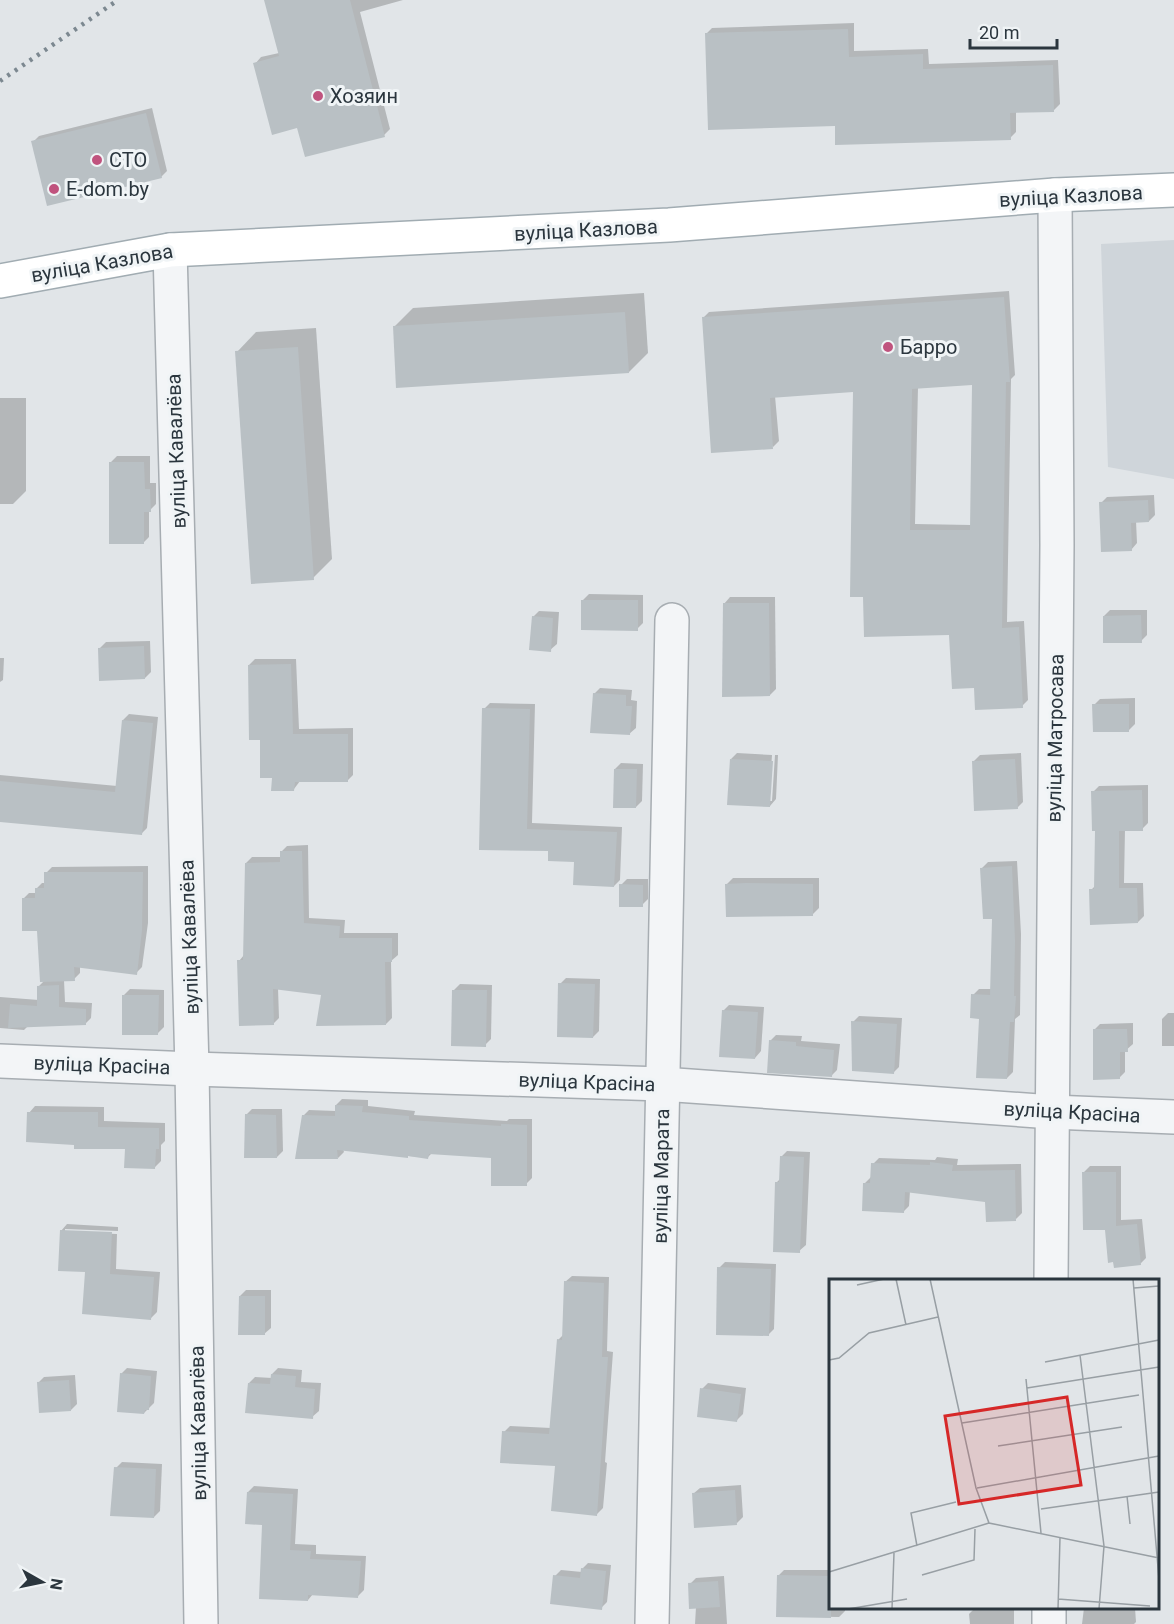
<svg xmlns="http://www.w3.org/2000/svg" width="1174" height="1624" viewBox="0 0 1174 1624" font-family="Roboto,sans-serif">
  <rect width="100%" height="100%" fill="#e1e5e8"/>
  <!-- built -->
  <polygon fill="#cfd5da" points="1174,240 1174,479 1108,467 1101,244"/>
  <!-- shadow -->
  <g fill="#0003" fill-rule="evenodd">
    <polygon points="265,0 403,0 360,12 390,129 384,135 298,126 255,64 261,57 279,53"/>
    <polygon points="854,23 854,51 928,49 929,64 1058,60 1060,104 1054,110 1016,112 1016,132 1010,138 836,124 706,34 712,28"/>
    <polygon points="152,108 167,171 161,177 33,142 39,136"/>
    <path d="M1009,291L1015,375L1011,379L1007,622L1024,621L1028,700L1022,706L975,686L951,634L854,391L775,396L779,441L773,447L703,318L709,312ZM974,383L971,525L915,524L918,387Z"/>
    <polygon points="644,293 648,353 629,372 394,327 413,308"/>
    <polygon points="316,328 332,559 313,578 237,352 256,332"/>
    <polygon points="0,398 26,398 26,491 13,504 0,504"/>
    <polygon points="117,456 150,456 150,483 156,483 156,504 149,511 149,537 143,543 111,462"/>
    <polygon points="1154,495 1155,515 1149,521 1136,521 1137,543 1131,550 1101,503 1107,497"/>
    <polygon points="589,594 643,595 643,623 637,629 583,600"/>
    <polygon points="730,597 775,597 776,689 770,695 724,604"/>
    <polygon points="1110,610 1147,610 1147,635 1141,641 1104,616"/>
    <polygon points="539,611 559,612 557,644 550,650 533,617"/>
    <polygon points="150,641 151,672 145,678 100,648 106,642"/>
    <polygon points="0,658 4,658 3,680 0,682"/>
    <polygon points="255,659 296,659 299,729 353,728 353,775 347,781 300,781 294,789 273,777 262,738 249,665"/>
    <polygon points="600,688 632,690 631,700 637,701 636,728 629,734 594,694"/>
    <polygon points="1135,698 1135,724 1129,730 1094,705 1100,699"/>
    <polygon points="490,703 535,704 532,823 622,827 620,880 614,886 575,861 550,850 480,848 484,709"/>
    <polygon points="129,714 158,717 147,828 141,834 0,821 0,775 117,786 123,720"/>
    <polygon points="737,753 772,755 769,801 772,801 775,755 778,755 776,799 770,806 731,759"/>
    <polygon points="1021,753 1023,802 1017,808 974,761 980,755"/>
    <polygon points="621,763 643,764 642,801 636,807 615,769"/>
    <polygon points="1148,785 1148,823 1142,829 1125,829 1124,883 1143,883 1144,916 1138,922 1091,890 1096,885 1096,830 1093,792 1099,786"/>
    <polygon points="308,845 309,918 345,920 344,933 398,933 398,955 391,961 392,1018 386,1024 323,993 278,988 279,1018 273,1024 239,961 244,955 246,863 252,857 281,857 281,852 287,846"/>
    <polygon points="1017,861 1021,934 1020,1015 1015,1019 1013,1072 1007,1078 980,1017 973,995 979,989 991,989 993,917 982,868 988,862"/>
    <polygon points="148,866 148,923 142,967 136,973 80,966 80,973 74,979 64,980 65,1002 92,1003 91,1018 85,1024 28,1026 24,1030 0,1028 0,997 39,1000 38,987 44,981 39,930 23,899 29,893 36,893 36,889 42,883 46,883 46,873 52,867"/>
    <polygon points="733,878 819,878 819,908 813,914 727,884"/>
    <polygon points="627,879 648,879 648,899 642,905 621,885"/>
    <polygon points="566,978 600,979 599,1031 593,1037 560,984"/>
    <polygon points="460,984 492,985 491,1039 485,1045 454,990"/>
    <polygon points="130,989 164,990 164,1027 158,1033 124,995"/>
    <polygon points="729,1005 764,1007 761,1051 755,1058 723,1011"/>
    <polygon points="1168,1013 1174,1013 1174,1046 1162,1046 1162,1019"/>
    <polygon points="859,1016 902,1018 899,1067 893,1073 853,1022"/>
    <polygon points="1133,1023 1133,1044 1125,1051 1125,1072 1119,1078 1094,1030 1100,1024"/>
    <polygon points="776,1035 802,1036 801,1041 840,1044 837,1070 831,1076 770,1041"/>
    <polygon points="342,1099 368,1100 368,1106 415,1111 414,1115 507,1121 509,1119 532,1119 532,1178 526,1184 492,1156 432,1153 428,1157 408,1156 343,1149 344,1152 338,1158 303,1116 309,1110 336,1111 336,1105"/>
    <polygon points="35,1106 104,1107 104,1121 165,1123 165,1141 161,1145 161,1161 155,1167 126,1147 75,1143 29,1113"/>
    <polygon points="252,1109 282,1109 283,1151 277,1157 246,1115"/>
    <polygon points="787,1151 810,1152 806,1245 799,1251 777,1182 780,1179 781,1157"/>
    <polygon points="937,1157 958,1159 957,1165 1021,1164 1022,1213 1016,1219 987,1200 910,1191 909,1206 903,1212 865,1183 871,1177 873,1164 879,1158 935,1160"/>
    <polygon points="1090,1166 1121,1166 1121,1220 1142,1219 1146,1258 1140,1264 1107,1229 1084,1172"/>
    <polygon points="67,1224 118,1227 118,1231 65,1229 65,1232 117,1234 116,1269 160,1272 157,1312 151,1318 87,1270 61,1231"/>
    <polygon points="725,1262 776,1264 774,1329 768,1335 719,1268"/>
    <polygon points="572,1276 609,1277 607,1351 613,1352 605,1462 607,1463 603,1508 597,1514 557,1465 504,1432 510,1426 551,1428 558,1340 564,1334 565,1282"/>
    <polygon points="246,1290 271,1290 271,1328 264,1334 240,1296"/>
    <polygon points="127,1368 157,1371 154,1403 144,1413 121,1374"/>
    <polygon points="278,1368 302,1370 301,1382 321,1383 319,1411 312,1417 249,1383 255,1377 272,1378 272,1374"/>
    <polygon points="75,1375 77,1404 71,1410 38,1383 44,1377"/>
    <polygon points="708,1383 746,1388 743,1414 737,1420 702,1389"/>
    <polygon points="122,1462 162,1464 160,1511 154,1517 116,1468"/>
    <polygon points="741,1485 743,1517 737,1523 693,1494 700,1488"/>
    <polygon points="254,1486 298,1489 295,1544 316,1545 316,1554 366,1556 364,1590 358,1596 313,1594 308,1600 248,1492"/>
    <polygon points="588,1563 611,1565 607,1602 601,1608 555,1576 561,1570 582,1572 582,1569"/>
    <polygon points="784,1570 830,1570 830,1608 845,1608 845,1611 839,1617 778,1616 778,1576"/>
    <polygon points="724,1576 727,1624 695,1624 696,1607 690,1584 696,1578"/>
    <polygon points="975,1608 1014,1608 1014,1624 970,1624 969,1614"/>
    <polygon points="1084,1608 1135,1608 1136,1622 1134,1624 1082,1624"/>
  </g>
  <!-- building -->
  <g fill="#b9c0c4" fill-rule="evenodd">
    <polygon points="264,0 350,0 385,137 305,157 297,128 272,135 253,63 279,56"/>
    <polygon points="848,29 849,57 923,54 923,69 1053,65 1054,112 1010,113 1011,140 835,145 835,126 708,130 705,33"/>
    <polygon points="146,113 162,178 47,206 31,141"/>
    <path d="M1004,297L1010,382H1006L1002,628L1019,627L1023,708L975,710L974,688L952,689L949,635L864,637L863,597H850L853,392L770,398L773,449L711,453L702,317ZM972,385L970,530H910L912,389Z"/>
    <polygon points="625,312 629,373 396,388 393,326"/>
    <polygon points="298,347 314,580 251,584 235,351"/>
    <polygon points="109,462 144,462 145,489 150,489 151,512 144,512 144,544 109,544"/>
    <polygon points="1148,500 1149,522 1131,523 1132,551 1101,552 1099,502"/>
    <polygon points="581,600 638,600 638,631 581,630"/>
    <polygon points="723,603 769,603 770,696 722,697"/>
    <polygon points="1141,615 1142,643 1103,643 1103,616"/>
    <polygon points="532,616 553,618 551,652 529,650"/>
    <polygon points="144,646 145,679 99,681 98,648"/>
    <polygon points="291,664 293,734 348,734 348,782 295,782 294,791 271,791 272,778 260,778 260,740 249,740 248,665"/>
    <polygon points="593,693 626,695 626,706 632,706 630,735 590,733"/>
    <polygon points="1092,704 1129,704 1129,732 1093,732"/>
    <polygon points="482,708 530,709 527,829 617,832 614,887 573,885 574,862 548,861 548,851 479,850"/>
    <polygon points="122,720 153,723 142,835 0,822 0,781 115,792"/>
    <polygon points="730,759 773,761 770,807 727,805"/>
    <polygon points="1015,759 1018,809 974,811 972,761"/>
    <polygon points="614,769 637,769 636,808 613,808"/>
    <polygon points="1142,790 1143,831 1119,831 1119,888 1137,888 1138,923 1090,925 1089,889 1094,889 1095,831 1092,831 1091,791"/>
    <polygon points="280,851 302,851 304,923 340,926 339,938 392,938 392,962 385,962 386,1025 316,1026 321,995 273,989 274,1025 239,1026 237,960 243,960 245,863 280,862"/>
    <polygon points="1012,866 1015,941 1014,996 1016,996 1014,1022 1010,1022 1007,1079 976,1078 979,1019 970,1018 971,994 990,995 992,919 983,919 980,868"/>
    <polygon points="44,872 143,872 142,930 137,975 74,967 75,981 40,982 37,931 22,931 22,898 35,898 35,888 44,888"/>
    <polygon points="746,883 813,884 813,916 726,917 725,884"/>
    <polygon points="619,884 643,885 643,907 619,907"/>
    <polygon points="558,983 595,984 593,1038 557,1037"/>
    <polygon points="59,985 59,1007 86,1009 86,1025 8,1028 10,1004 37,1006 37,986"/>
    <polygon points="452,990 487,990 486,1047 451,1046"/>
    <polygon points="122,995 159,995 158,1035 122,1035"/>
    <polygon points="722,1010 758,1012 755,1059 719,1057"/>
    <polygon points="851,1021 897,1024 894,1074 852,1071"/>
    <polygon points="1093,1029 1127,1029 1128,1052 1120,1052 1120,1079 1093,1080"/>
    <polygon points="769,1040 796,1042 796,1046 834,1050 832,1077 767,1073"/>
    <polygon points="335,1105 363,1106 362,1112 409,1116 409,1120 501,1126 501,1124 527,1125 527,1186 491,1186 491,1158 429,1154 428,1159 408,1156 408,1158 337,1150 338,1159 295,1159 302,1115 335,1116"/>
    <polygon points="27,1112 98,1112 98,1127 159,1128 159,1149 156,1149 155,1169 124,1168 125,1149 74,1149 74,1145 26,1142"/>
    <polygon points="245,1114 276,1115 277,1158 244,1158"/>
    <polygon points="780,1156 804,1157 800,1253 773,1252 775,1182 779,1182"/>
    <polygon points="930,1162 953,1165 952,1171 1015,1170 1016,1221 986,1222 985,1202 905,1192 904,1213 862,1211 863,1183 870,1183 871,1163 930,1165"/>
    <polygon points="1082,1172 1116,1172 1116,1226 1137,1224 1141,1265 1114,1268 1113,1262 1108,1263 1105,1230 1083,1230"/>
    <polygon points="60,1230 112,1232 110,1274 154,1277 151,1320 82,1314 85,1272 58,1271"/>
    <polygon points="717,1267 771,1269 769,1336 716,1335"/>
    <polygon points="564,1281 604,1283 602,1357 608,1357 597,1516 551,1511 555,1466 500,1463 502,1431 549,1434 557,1339 562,1340"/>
    <polygon points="239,1296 265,1296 265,1335 238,1335"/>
    <polygon points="120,1373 151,1376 149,1410 145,1410 144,1414 117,1412"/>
    <polygon points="271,1374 296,1376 295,1387 315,1389 313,1419 245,1413 248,1383 270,1384"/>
    <polygon points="69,1380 71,1411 39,1413 37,1382"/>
    <polygon points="700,1388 741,1394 737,1422 697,1417"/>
    <polygon points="114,1467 156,1469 154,1518 110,1516"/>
    <polygon points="735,1490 737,1525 694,1528 692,1493"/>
    <polygon points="247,1492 293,1494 290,1550 311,1551 310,1559 361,1561 358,1598 308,1595 308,1601 259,1599 262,1525 245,1524"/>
    <polygon points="581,1568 606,1571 602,1610 550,1604 553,1575 580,1578"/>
    <polygon points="777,1575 831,1576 831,1618 776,1617"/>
    <polygon points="718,1581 720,1607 689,1609 688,1583"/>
  </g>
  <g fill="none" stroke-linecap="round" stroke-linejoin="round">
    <defs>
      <g id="minor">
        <polyline points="170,250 192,1069 201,1624"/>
        <polyline points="0,1061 192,1069 662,1084 1052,1112 1174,1117"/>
        <polyline points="1051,1280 1057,545 1055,195"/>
        <polyline points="652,1624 672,620"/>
        <polyline points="1049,1624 1049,1608"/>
      </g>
      <polyline id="major" points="0,281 170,250 669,225 1055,195 1174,190"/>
    </defs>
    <!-- minor casing -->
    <use href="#minor" stroke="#a7adb2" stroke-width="36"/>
    <!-- major casing -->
    <use href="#major" stroke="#a1acb2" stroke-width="36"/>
    <!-- minor -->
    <use href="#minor" stroke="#f3f5f7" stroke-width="33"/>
    <!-- major -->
    <use href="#major" stroke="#fff" stroke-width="33"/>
    <!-- rail -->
    <polyline stroke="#7c8890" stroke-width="4.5" stroke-dasharray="3 6" stroke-linecap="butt" points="0,81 118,0"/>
  </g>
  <!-- markers -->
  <g fill="#c0537e" stroke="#f0f4f6" stroke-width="2">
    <circle cx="318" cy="96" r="6"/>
    <circle cx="97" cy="160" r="6"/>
    <circle cx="54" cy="189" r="6"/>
    <circle cx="888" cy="347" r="6"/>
  </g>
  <g text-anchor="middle" stroke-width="6" stroke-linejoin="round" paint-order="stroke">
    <!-- poi labels -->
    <g font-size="20" fill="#2b363e" stroke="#f0f4f6" text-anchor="start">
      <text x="330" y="103">Хозяин</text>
      <text x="109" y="167">СТО</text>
      <text x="66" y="196">E-dom.by</text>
      <text x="900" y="354">Барро</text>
    </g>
    <!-- street labels -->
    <g font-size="20" fill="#2b363e" stroke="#f0f4f6">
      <text transform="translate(1071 196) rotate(-3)" y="7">вуліца Казлова</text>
      <text transform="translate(586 230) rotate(-3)" y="7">вуліца Казлова</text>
      <text transform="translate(102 263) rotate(-10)" y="7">вуліца Казлова</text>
      <text transform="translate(176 451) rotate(-92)" y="7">вуліца Кавалёва</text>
      <text transform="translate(1055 738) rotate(-89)" y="7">вуліца Матросава</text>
      <text transform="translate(189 937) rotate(-92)" y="7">вуліца Кавалёва</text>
      <text transform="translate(102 1065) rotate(2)" y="7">вуліца Красіна</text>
      <text transform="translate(587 1082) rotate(2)" y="7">вуліца Красіна</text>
      <text transform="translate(1072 1112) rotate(3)" y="7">вуліца Красіна</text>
      <text transform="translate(661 1176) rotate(-89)" y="7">вуліца Марата</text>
      <text transform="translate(198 1423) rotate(-91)" y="7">вуліца Кавалёва</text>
    </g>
  </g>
  <!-- overview -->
  <g transform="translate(829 1279)">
    <rect width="330" height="330" fill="#e1e5e8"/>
    <path fill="none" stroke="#989fa4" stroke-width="1.5" d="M67,0L77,46M101,0L147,209L160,244L330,279M304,0L330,300M28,6L55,0M305,9L330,7M251,76L275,267L270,330M0,81L10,79L40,54L109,38M216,83L330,61M197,100L212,254M198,109L330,88M133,144L310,116M169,167L293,148M148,209L330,177M298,217L301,245M212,230L330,213M88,267L82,234L127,223M0,293L160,244M93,296L145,281L146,250M229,320L321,327M19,330L78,320M63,330L65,274M229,330L231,259"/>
    <path fill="#d62828" fill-opacity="0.15" stroke="#d62828" stroke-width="3" d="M238,118L252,206L130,225L116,137Z"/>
    <rect width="330" height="330" fill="none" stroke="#2b363e" stroke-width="3"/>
  </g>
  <!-- north arrow -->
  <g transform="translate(42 1582) rotate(99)" stroke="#f0f4f6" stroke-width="4.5" paint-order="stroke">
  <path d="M0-4.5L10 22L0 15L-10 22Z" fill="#2b363e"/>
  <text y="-9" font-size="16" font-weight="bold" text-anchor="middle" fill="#2b363e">N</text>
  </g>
  <!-- scale -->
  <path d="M970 39v9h87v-9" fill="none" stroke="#2b363e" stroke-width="3"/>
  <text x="979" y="39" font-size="18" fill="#2b363e" stroke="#f0f4f6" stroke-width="4.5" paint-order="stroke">20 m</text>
</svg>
